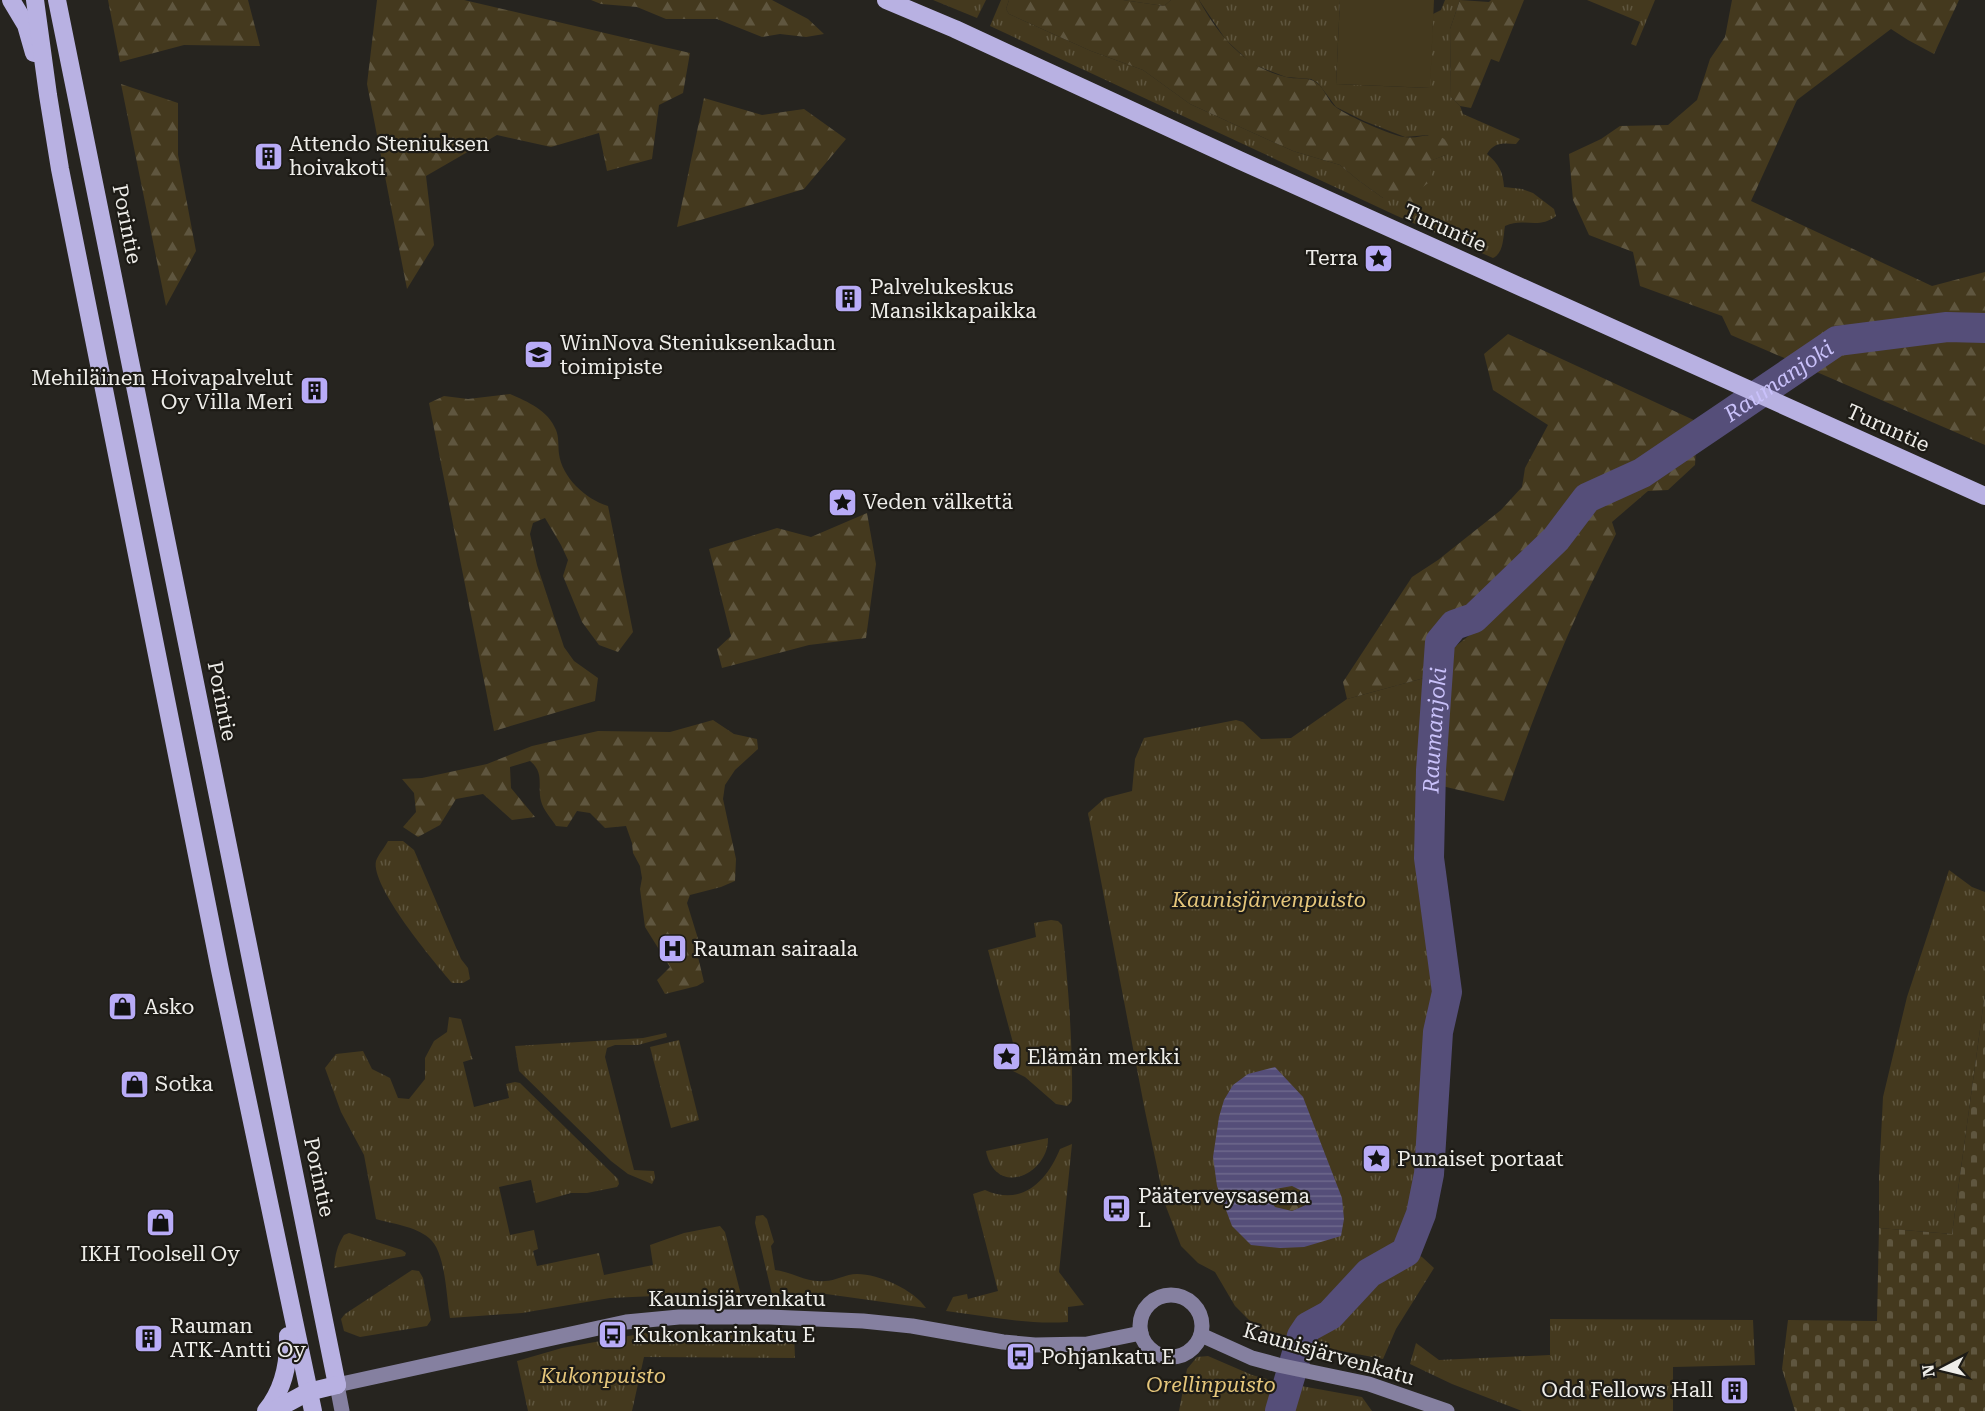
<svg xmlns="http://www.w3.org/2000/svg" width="1985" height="1411" viewBox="0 0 1985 1411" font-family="'Roboto Serif',serif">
  <defs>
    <pattern id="grass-tufts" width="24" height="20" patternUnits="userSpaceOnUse" patternTransform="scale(1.5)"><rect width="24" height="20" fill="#44391e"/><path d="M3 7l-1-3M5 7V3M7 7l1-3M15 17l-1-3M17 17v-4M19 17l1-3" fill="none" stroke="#5f563f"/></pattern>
    <pattern id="forest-firs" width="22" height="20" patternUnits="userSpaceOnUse" patternTransform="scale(1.5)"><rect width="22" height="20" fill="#44391e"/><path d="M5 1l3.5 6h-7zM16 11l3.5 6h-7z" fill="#5f563f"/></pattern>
    <pattern id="cemetery-stones" width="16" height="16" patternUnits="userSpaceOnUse" patternTransform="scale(1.5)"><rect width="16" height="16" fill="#44391e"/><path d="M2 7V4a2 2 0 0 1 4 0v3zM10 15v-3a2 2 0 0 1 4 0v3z" fill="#5f563f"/></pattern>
    <pattern id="water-rules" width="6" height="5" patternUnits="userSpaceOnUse" patternTransform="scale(1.5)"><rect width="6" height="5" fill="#554e79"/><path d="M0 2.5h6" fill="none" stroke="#6e688c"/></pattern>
  </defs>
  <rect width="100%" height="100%" fill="#26241f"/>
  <!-- grass -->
  <g fill="url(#grass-tufts)">
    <polygon points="933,0 986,0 977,18"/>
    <path d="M1001,0H1009L1006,9L1009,14L1091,51L1143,70L1190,104L1227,121L1293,151L1340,165L1358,180L1383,198L1420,189L1429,161L1446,155L1428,135L1405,137L1364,121L1336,107L1318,83L1311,79L1286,77L1252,64L1226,40L1199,0H1340L1336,84L1429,88L1433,14L1441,10L1445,0H1460L1450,29L1451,97L1460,106L1463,114L1520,139L1516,144C1503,143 1494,142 1487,154C1499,164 1503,172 1504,187L1522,189L1533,193L1554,209L1556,216C1538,230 1524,217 1505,226C1503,237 1504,253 1493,258L1395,215L990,26Z"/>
    <polygon points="1123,0 1171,0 1164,6"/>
    <polygon points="1587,0 1655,0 1636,46 1631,44 1640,22"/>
    <polygon points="1428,677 1423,829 1440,983 1432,1038 1425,1138 1418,1202 1396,1245 1422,1257 1434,1268 1396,1329 1383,1359 1283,1340 1259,1330 1235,1306 1215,1272 1198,1263 1181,1246 1165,1204 1145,1111 1088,813 1105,798 1132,791 1135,759 1144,738 1236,720 1243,722 1261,739 1291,738 1347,699"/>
    <path d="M388,841H403L414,850L461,959L468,968L470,979L463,983H452C435,963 370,886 376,861C378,855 385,847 388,841Z"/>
    <polygon points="1949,870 1972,887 1985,892 1985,993 1952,1234 1879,1228 1879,1176 1883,1097 1907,997"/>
    <path d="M1051,920L1058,921L1062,925C1068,984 1073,1042 1072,1101L1067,1106L1056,1104L1025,1077L993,1061L1016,1054L988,950L1036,937L1034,923Z"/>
    <path d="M449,1017L461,1019L472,1058L473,1059L463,1062L474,1107L509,1098L506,1084L515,1082L520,1083L618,1179L619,1184L617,1187L587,1193H571L536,1203L531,1180L499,1187L510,1235L534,1230L538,1249L533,1251L537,1266L599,1253L604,1275L653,1265L650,1245L684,1233L720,1226L725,1232L741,1295L700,1294L610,1298L522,1313L450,1318C446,1296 446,1252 429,1238C415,1226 393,1224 376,1219L364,1155L341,1112L325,1068L336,1054L363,1051L372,1069L390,1078L398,1098L409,1099L425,1079V1058L434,1041L447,1032Z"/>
    <polygon points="666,1033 667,1037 638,1045 615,1045 607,1048 605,1057 634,1170 654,1171 655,1178 652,1184 628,1174 611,1161 519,1071 515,1046 643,1038"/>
    <polygon points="679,1040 699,1120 671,1128 650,1047"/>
    <path d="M1048,1138C1049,1174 996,1199 986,1151Z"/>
    <path d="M1072,1144L1059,1272L1084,1305L1068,1307V1322C1027,1325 987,1316 946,1311L953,1297L967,1294L968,1299L998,1291L973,1194L985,1190C1022,1207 1047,1181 1060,1149Z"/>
    <path d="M763,1215L767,1219L774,1242L771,1246L775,1270C792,1272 807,1283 825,1281C835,1281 846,1274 857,1274C879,1274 914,1290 926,1308L826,1294H772L755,1223L756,1216Z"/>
    <path d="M349,1233L402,1250L406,1253L405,1256L334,1268C335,1255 337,1246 344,1235Z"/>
    <polygon points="412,1270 419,1271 423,1278 431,1320 427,1326 360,1337 344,1331 341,1319 345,1314"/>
    <polygon points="1550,1319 1753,1320 1755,1365 1673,1367 1673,1411 1522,1411 1452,1384 1410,1364 1416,1343 1439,1360 1550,1355"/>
    <polygon points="712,1330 794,1331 795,1358 644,1357 632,1411 528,1411 517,1361 562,1348 645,1333"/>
    <polygon points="1208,1356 1252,1375 1279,1382 1362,1397 1372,1411 1179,1411 1187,1369 1197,1357"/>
  </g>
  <!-- forest -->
  <g fill="url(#forest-firs)">
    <polygon points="108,0 248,0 260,46 184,45 120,62"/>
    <polygon points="377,0 464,0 690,53 683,93 659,105 652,159 607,171 599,133 551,147 497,135 426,176 434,245 407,289 367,84"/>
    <polygon points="591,0 772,0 808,19 824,34 806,37 780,34 762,37 717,19 666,19 637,7 601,4"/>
    <path d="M1009,0H1123L1164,6L1171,0H1199C1219,36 1244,67 1286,77C1295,80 1308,76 1317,83C1325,89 1328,102 1337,108C1348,116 1390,135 1404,137C1422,140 1435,127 1451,145L1446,155L1430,161L1431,181L1420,189L1423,200L1414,202L1383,198L1358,180L1340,165L1293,151L1227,121L1190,104L1143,70L1091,51L1009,14L1006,9Z"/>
    <polygon points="1460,0 1489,2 1491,0 1524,0 1499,62 1491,59 1471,108 1460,106 1451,97 1450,29"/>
    <polygon points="1732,0 1959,0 1934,54 1908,40 1891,29 1797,100 1751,201 1932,286 1985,272 1985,445 1731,335 1722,316 1640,286 1633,252 1589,235 1573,200 1569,154 1601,139 1620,126 1668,125 1697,100 1710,59 1725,37"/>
    <polygon points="121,84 178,103 178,155 196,251 166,306"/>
    <polygon points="704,98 762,115 804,109 846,139 804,189 677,227"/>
    <polygon points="1508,334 1698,422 1619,480 1580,493 1550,538 1495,580 1480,606 1449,614 1436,628 1428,677 1347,699 1343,682 1412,577 1438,560 1501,510 1522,487 1525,468 1548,425 1493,390 1484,354"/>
    <path d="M510,394C528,402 548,410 556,430C559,437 558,446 559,454C562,477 585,499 608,506L633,632L618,652L599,645L582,622L563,576L568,560L561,545L545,518L533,523L530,534L537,565L564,647L574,661L598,678L595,701L494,731L429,403L444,396L468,399Z"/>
    <path d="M1696,449L1695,465L1668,490L1648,491L1612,522L1616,534C1572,619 1535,710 1504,801L1438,785L1439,719L1447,653L1485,623L1547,563L1595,504L1649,479Z"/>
    <polygon points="867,513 876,564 866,638 809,645 722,668 717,649 731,636 709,549 777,528 811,537"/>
    <path d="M713,720L734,734L757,739L758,749L735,770L725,785L723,799L736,859L735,881L721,887L690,895L687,903L699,942L698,957L704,982L697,986L665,994L657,980L670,967L645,927L640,889L642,878L640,866L633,853L632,843L626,826L605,828L590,813L577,811L567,827L556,826C552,819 543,810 541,801C537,785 545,773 530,761L510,767L511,788L535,817L512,820L483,794L456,799L440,825L418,837L403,827L416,812L414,793L402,779L422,778L487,764L532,746L598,731L670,732Z"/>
    <polygon points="1292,1186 1306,1193 1306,1205 1292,1211 1275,1207 1269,1198 1275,1189"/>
  </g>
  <!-- cemetery -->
  <polygon fill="url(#cemetery-stones)" points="1985,993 1985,1411 1795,1411 1782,1369 1788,1320 1877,1321 1879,1228 1952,1234"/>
  <!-- garden -->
  <polygon fill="#44391e" points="1340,0 1434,0 1430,88 1336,84"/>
  <!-- water -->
  <g fill="url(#water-rules)" fill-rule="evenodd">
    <path d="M1275,1067L1303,1097L1342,1198L1344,1219L1341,1236L1304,1247L1280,1248L1251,1245L1232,1226L1217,1186L1213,1157L1219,1117L1224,1100L1233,1085L1248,1074ZM1292,1186L1306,1193V1205L1292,1211L1275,1207L1269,1198L1275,1189Z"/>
    <polygon points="1302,1336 1304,1357 1291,1409 1290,1411 1273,1411 1279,1382 1292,1346"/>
  </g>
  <!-- pier -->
  <polygon fill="#26241f" points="1290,1343 1306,1346 1307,1357 1300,1382 1278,1378"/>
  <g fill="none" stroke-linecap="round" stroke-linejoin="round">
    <!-- river -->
    <path stroke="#554e79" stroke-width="30" id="s1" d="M1280,1411L1302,1336L1308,1327L1330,1315L1369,1273L1406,1252L1421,1214L1429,1174L1438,1032L1447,992L1429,858L1431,770L1440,642L1454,625L1474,618L1556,539L1587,498L1642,473L1837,341L1947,327L1985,328"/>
    <!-- secondary -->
    <g stroke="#8580a0" stroke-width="15">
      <circle cx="1171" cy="1326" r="31"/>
      <polyline points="1201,1335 1252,1358 1278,1365 1369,1384 1447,1411"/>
      <polyline points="342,1411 337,1385 626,1322 679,1317 769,1317 863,1321 912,1326 1003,1342 1035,1345 1087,1344 1141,1333"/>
    </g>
    <!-- highway -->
    <g stroke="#b8b1e2" stroke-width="18">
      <polyline points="11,0 26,25 34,53"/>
      <polyline points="35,0 48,95 60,169 220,970 313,1411"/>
      <polyline points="57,0 337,1385"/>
      <polyline points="886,0 955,29 1239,160 1985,496"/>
      <path d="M266,1411C284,1389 289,1364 288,1336"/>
      <polyline points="273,1411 308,1392 337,1385"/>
    </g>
  </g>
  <!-- icons -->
  <defs>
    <symbol id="building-square" viewBox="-11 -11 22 22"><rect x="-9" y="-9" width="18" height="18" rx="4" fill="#b8abf7" stroke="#1d1b16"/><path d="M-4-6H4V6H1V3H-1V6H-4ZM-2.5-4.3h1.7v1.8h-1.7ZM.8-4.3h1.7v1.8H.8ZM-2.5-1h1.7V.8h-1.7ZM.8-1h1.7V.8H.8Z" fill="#111"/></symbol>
    <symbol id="sight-square" viewBox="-11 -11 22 22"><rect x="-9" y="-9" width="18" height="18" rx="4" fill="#b8abf7" stroke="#1d1b16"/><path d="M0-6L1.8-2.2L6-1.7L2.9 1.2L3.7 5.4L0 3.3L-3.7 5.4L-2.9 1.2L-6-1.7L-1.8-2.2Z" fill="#111"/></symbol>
    <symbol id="school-square" viewBox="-11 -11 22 22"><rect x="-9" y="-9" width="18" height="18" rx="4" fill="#b8abf7" stroke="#1d1b16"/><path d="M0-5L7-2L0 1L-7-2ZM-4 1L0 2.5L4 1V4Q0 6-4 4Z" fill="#111"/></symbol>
    <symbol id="hospital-square" viewBox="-11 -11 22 22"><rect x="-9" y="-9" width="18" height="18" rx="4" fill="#b8abf7" stroke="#1d1b16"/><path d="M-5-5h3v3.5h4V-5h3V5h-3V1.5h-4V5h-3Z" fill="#111"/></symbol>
    <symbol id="shop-square" viewBox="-11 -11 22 22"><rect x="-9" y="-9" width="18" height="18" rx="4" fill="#b8abf7" stroke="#1d1b16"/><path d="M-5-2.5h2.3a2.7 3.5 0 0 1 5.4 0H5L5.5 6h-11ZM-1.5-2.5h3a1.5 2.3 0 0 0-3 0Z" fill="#111"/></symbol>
    <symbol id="bus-square" viewBox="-11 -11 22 22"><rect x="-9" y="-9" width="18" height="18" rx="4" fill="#b8abf7" stroke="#1d1b16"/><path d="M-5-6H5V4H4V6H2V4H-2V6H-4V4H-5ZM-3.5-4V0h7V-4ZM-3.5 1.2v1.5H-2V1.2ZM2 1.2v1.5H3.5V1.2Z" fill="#111"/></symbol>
  </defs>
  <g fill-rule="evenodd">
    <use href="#building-square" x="252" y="140" width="33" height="33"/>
    <use href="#sight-square" x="1362" y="242" width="33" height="33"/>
    <use href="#building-square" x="832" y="282" width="33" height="33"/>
    <use href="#school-square" x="522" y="338" width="33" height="33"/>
    <use href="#building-square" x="298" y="374" width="33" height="33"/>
    <use href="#sight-square" x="826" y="486" width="33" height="33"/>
    <use href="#hospital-square" x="656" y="932" width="33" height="33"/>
    <use href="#shop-square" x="106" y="990" width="33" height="33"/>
    <use href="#sight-square" x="990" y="1040" width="33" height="33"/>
    <use href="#shop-square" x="118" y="1068" width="33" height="33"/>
    <use href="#sight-square" x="1360" y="1142" width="33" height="33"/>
    <use href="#bus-square" x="1100" y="1192" width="33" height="33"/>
    <use href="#shop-square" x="144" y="1206" width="33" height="33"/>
    <use href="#bus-square" x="596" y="1318" width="33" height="33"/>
    <use href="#building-square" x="132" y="1322" width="33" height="33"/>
    <use href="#bus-square" x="1004" y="1340" width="33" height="33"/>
    <use href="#building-square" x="1718" y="1374" width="33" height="33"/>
  </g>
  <g text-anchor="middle" stroke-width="4.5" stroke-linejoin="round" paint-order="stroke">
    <!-- poi labels -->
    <g font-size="21" fill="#eeede9" stroke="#1d1b16" text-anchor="start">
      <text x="289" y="151">Attendo Steniuksen<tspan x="289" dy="24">hoivakoti</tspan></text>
      <text x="1358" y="265" text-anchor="end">Terra</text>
      <text x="870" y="294">Palvelukeskus<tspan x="870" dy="24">Mansikkapaikka</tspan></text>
      <text x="560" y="350">WinNova Steniuksenkadun<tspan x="560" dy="24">toimipiste</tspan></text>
      <text x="293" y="385" text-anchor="end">Mehiläinen Hoivapalvelut<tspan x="293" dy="24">Oy Villa Meri</tspan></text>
      <text x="863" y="509">Veden välkettä</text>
      <text x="693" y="956">Rauman sairaala</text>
      <text x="144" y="1014">Asko</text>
      <text x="1027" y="1064">Elämän merkki</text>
      <text x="155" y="1091">Sotka</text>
      <text x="1397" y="1166">Punaiset portaat</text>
      <text x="1138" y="1203">Pääterveysasema<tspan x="1138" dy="24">L</tspan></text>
      <text x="160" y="1261" text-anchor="middle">IKH Toolsell Oy</text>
      <text x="170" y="1333">Rauman<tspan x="170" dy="24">ATK-Antti Oy</tspan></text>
      <text x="633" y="1342">Kukonkarinkatu E</text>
      <text x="1041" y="1364">Pohjankatu E</text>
      <text x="1713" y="1397" text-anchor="end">Odd Fellows Hall</text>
    </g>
    <!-- street labels -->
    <g font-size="21" fill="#eeede9" stroke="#1d1b16">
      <text transform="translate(127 224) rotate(79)" y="7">Porintie</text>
      <text transform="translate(1445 228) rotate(24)" y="7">Turuntie</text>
      <text transform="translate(1888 428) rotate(24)" y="7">Turuntie</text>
      <text transform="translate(222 701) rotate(79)" y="7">Porintie</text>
      <text transform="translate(319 1177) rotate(78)" y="7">Porintie</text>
      <text x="737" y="1306">Kaunisjärvenkatu</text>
      <text transform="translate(1329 1354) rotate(16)" y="7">Kaunisjärvenkatu</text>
    </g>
    <!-- park labels -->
    <g font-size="21" font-style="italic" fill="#e5c67b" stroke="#1d1b16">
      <text x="1269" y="907">Kaunisjärvenpuisto</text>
      <text x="603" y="1383">Kukonpuisto</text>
      <text x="1211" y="1392">Orellinpuisto</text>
    </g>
    <!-- water labels -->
    <g font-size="22" font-style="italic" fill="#c9c1fa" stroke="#1d1b16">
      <text dy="8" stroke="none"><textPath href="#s1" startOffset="1264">Raumanjoki</textPath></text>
      <text dy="8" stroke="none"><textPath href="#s1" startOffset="742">Raumanjoki</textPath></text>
    </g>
  </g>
  <!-- north arrow -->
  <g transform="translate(1943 1369) rotate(263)" stroke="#1d1b16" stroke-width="4.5" paint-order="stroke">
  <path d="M0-4.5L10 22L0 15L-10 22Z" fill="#eeede9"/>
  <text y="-9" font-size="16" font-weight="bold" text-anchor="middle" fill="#eeede9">N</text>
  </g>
</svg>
